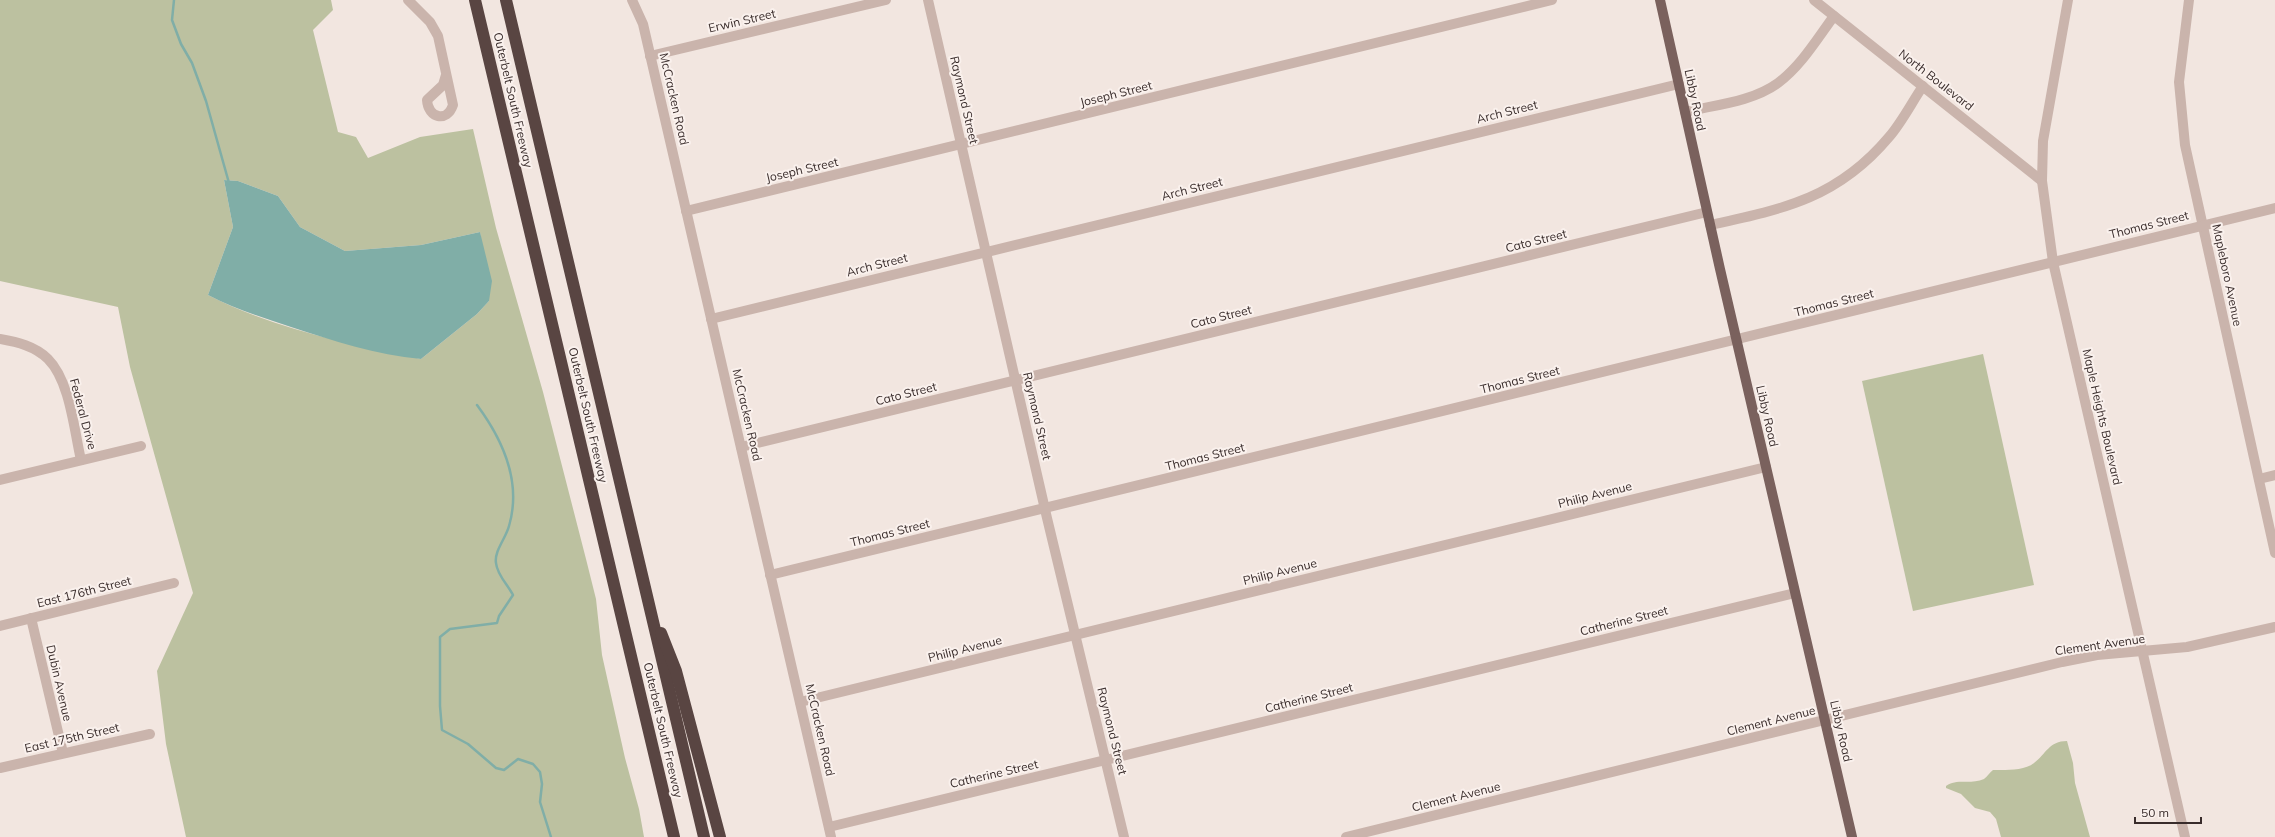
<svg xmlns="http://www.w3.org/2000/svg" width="2275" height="837" viewBox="0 0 2275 837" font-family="Mulish,sans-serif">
  <rect width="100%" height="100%" fill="#f2e6e0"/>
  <!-- green -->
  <g fill="#bcc1a0" fill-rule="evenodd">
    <path d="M0,0H331L333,10L313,30L338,132L356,137L368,158L420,137L473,129L496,228L543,392L586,559L596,599L602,655L625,758L639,809L644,837H186L166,744L157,671L193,593L130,367L118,307L0,281ZM224,180L238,181L278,196L300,227L345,251L421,245L480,232L489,301L477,314L421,359C349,344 274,329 208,295L233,227Z"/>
    <polygon points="1983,354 2034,585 1913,611 1862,381"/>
    <path d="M2067,741L2073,763L2075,783L2090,837H2001L1996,819L1990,812L1975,808L1961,794L1946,788V786C1956,778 1971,785 1984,779C1987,777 1990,772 1993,770C2005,770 2024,771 2034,763C2046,754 2049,741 2067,741Z"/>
  </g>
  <!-- water -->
  <path fill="#80aea7" d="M224,180L238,181L278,196L300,227L345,251L421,245L480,232L492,281L489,301L477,314L421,359C376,355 334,341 291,327C262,317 234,309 208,295L233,227Z"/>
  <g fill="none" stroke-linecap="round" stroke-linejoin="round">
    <!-- stream -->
    <g stroke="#80aea7" stroke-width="2.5">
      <polyline points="174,0 172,20 181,44 192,63 206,101 229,183"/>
      <path d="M477,405C503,440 522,482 509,526C506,538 494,551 496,563C497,575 508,585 513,595L499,616L497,623L450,629L440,637V706L442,730L468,744L496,768L504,770L518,759L533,764L540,772L542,784L540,802L551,837"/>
    </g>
    <!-- minor -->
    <g stroke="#cab4ac" stroke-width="10">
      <path d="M408,0L430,22L438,36L453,105C447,123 428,118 427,100L443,85L446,75"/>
      <polyline points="632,0 643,24 831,837"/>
      <polyline points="928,0 1047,518 1124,837"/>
      <polyline points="1814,0 2042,181"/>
      <polyline points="2068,0 2043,141 2042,181 2053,262 2185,837"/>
      <polyline points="2189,0 2179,82 2185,145 2275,553"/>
      <polyline points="650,56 886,0"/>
      <path d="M1685,112C1714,105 1752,102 1778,83C1801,66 1817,39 1834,16"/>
      <polyline points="686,211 1552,0"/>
      <path d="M1710,225C1784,209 1838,198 1889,137C1902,122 1912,102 1923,86"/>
      <polyline points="711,319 1679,84"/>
      <path d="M0,339C17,342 35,346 48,359C70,381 74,430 81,460"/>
      <polyline points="741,447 1707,212"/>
      <polyline points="2259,479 2275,475"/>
      <polyline points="0,480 141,446"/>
      <polyline points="770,575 2275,208"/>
      <polyline points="31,618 63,753"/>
      <polyline points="0,626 174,583"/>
      <polyline points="800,702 1766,467"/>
      <polyline points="0,768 150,734"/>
      <polyline points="829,827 1795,593"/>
      <polyline points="1346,837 2062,662 2097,655 2187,647 2275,627"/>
    </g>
    <!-- major -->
    <polyline stroke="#7a615d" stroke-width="10" points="1660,0 1720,269 1852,837"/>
    <!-- highway -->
    <g stroke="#594542" stroke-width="12">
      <polyline points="475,0 674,837"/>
      <polyline points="506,0 704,837"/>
      <polyline points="661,633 676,671 720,837"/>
    </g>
  </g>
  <g text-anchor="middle" stroke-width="4" stroke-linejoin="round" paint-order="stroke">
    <!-- street labels -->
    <g font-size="12" fill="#392c2b" stroke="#faf1ed">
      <text transform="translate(742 21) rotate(-13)" y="4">Erwin Street</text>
      <text transform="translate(1936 80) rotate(38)" y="4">North Boulevard</text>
      <text transform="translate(1116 94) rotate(-14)" y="4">Joseph Street</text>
      <text transform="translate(674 99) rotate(77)" y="4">McCracken Road</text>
      <text transform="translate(513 100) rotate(77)" y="4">Outerbelt South Freeway</text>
      <text transform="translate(964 100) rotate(77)" y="4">Raymond Street</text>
      <text transform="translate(1695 100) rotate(78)" y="4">Libby Road</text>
      <text transform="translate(1507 112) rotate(-14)" y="4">Arch Street</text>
      <text transform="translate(802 170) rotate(-13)" y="4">Joseph Street</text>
      <text transform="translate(1192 189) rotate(-14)" y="4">Arch Street</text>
      <text transform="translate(2149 225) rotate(-14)" y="4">Thomas Street</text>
      <text transform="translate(1536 241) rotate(-14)" y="4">Cato Street</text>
      <text transform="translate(877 265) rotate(-14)" y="4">Arch Street</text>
      <text transform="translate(2227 275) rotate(78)" y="4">Mapleboro Avenue</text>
      <text transform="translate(1834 303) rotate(-14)" y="4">Thomas Street</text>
      <text transform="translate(1221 317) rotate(-14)" y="4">Cato Street</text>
      <text transform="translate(1520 380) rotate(-14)" y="4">Thomas Street</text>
      <text transform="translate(906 394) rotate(-14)" y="4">Cato Street</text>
      <text transform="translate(83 414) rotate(75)" y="4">Federal Drive</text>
      <text transform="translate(588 415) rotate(77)" y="4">Outerbelt South Freeway</text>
      <text transform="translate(747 415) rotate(77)" y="4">McCracken Road</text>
      <text transform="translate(1037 416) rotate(77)" y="4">Raymond Street</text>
      <text transform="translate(1767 416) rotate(77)" y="4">Libby Road</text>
      <text transform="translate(2102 417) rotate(77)" y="4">Maple Heights Boulevard</text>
      <text transform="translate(1205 457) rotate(-14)" y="4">Thomas Street</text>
      <text transform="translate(1595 495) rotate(-14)" y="4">Philip Avenue</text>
      <text transform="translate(890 533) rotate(-14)" y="4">Thomas Street</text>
      <text transform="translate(1280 572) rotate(-14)" y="4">Philip Avenue</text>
      <text transform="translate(84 592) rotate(-14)" y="4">East 176th Street</text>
      <text transform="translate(1624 621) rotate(-14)" y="4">Catherine Street</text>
      <text transform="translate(2100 645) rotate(-8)" y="4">Clement Avenue</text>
      <text transform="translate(965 649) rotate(-14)" y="4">Philip Avenue</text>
      <text transform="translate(59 683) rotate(77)" y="4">Dubin Avenue</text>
      <text transform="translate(1309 698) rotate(-14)" y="4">Catherine Street</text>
      <text transform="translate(1771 721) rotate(-14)" y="4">Clement Avenue</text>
      <text transform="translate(663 730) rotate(77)" y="4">Outerbelt South Freeway</text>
      <text transform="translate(820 730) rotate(77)" y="4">McCracken Road</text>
      <text transform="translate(1112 731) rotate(76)" y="4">Raymond Street</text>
      <text transform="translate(1841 731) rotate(77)" y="4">Libby Road</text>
      <text transform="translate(72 738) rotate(-13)" y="4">East 175th Street</text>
      <text transform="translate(994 774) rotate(-13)" y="4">Catherine Street</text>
      <text transform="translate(1456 797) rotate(-14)" y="4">Clement Avenue</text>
    </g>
  </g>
  <!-- scale -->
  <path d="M2135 817v6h66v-6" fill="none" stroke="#392c2b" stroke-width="2"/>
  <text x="2141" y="817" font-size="12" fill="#392c2b" stroke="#faf1ed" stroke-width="3" paint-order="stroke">50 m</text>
</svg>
